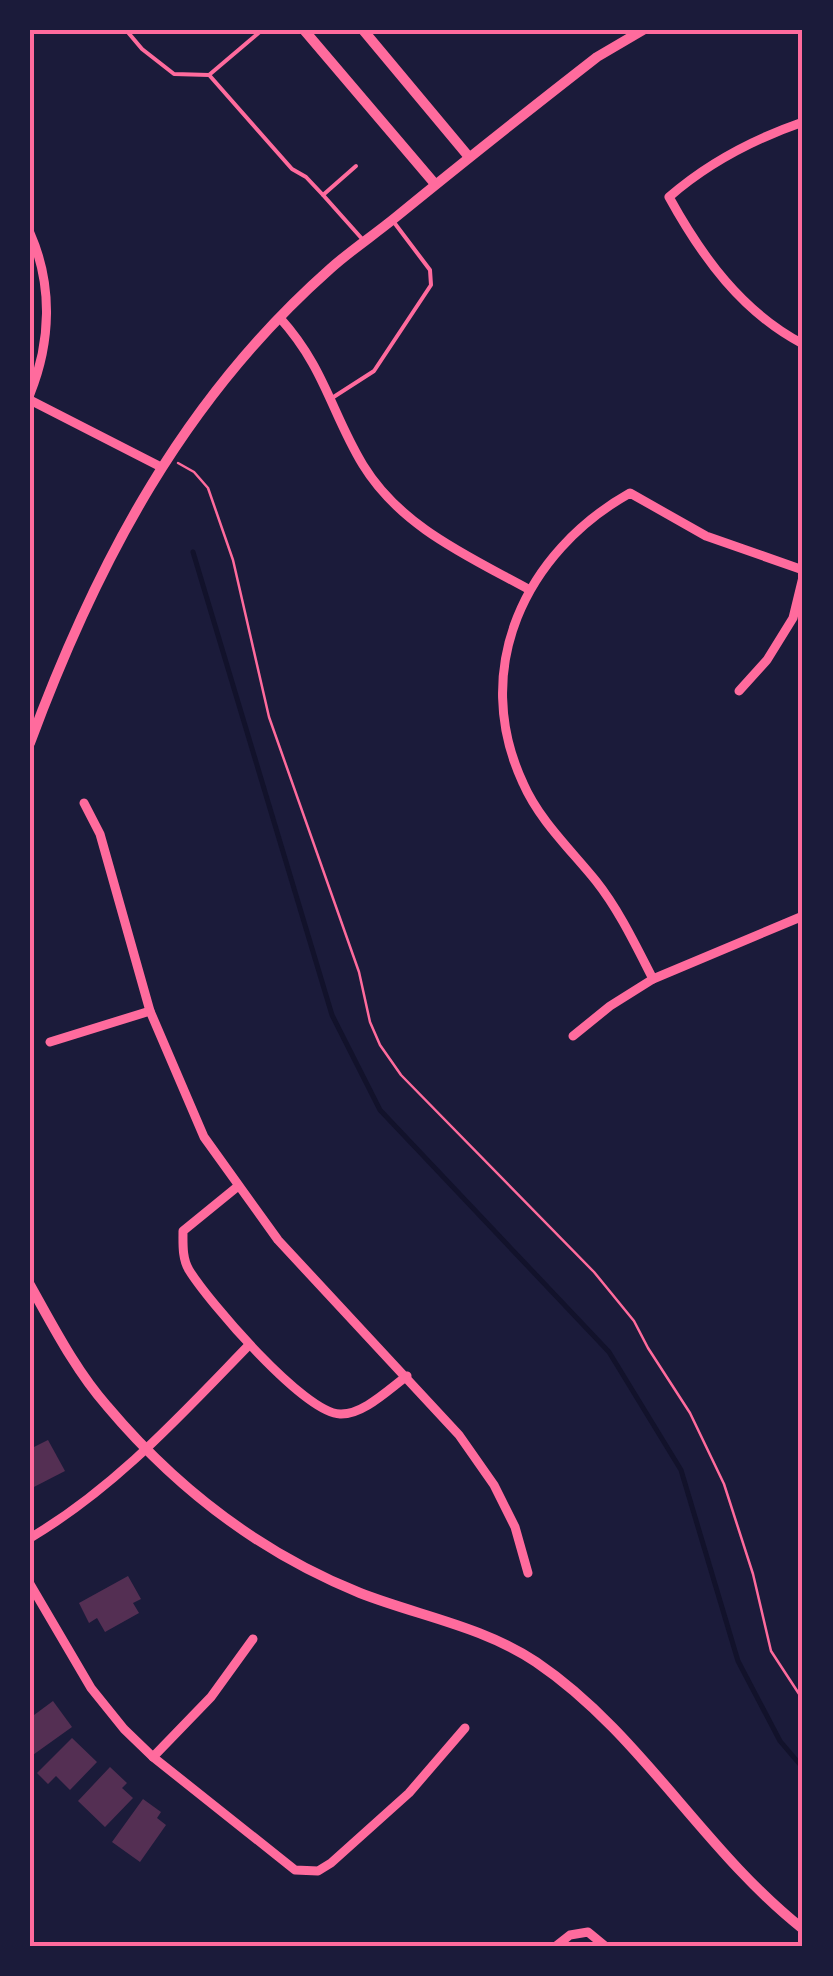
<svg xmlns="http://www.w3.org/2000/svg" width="833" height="1976" viewBox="0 0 833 1976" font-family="'Crimson Pro',serif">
  <rect width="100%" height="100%" fill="#1b1b3a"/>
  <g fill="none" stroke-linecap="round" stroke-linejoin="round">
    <!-- stream -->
    <polyline stroke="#12122b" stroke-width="5" points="193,552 332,1015 380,1110 609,1352 681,1470 738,1661 780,1741 803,1768"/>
  </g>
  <!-- building -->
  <g fill="#542f53">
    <polygon points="48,1440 65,1471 30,1489 30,1449"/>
    <polygon points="128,1576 141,1599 133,1603 139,1613 105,1632 97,1618 89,1623 79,1603"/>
    <polygon points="53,1701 72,1727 30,1757 30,1718"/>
    <polygon points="72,1738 97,1762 70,1790 56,1776 48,1784 37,1773"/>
    <polygon points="110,1767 127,1783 122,1788 133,1798 105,1827 78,1801"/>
    <polygon points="143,1799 161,1812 157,1818 166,1825 140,1862 112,1842"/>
  </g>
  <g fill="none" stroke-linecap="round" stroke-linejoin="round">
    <!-- path -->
    <polyline stroke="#ff6b9d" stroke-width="2.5" points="178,463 194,472 208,488 233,560 269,717 359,972 370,1022 380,1045 401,1075 594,1272 634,1321 648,1348 690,1413 724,1484 753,1574 771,1651 803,1700"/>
    <!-- service -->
    <g stroke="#ff6b9d" stroke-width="4">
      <polyline points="126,30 142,49 174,74 209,75 262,30"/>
      <polyline points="210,76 292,169 306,177 323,195"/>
      <polyline points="356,166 323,195 364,241"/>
      <polyline points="332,398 374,371 431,285 430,270 393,221"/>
    </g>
    <!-- minor -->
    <g stroke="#ff6b9d" stroke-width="9">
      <path d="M803,122C754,139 708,163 669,197C702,257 742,312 803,344"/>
      <path d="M30,233C53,285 51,342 30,394"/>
      <path d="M280,318C325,368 331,412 363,465C401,527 468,556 528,589"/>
      <polyline points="30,400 161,467"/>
      <polyline points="739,691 767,660 793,618 803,577"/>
      <polyline points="84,803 100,834 150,1011 204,1137 278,1240 459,1435 494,1485 515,1527 528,1573"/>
      <path d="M653,979C636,946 619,910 596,881C571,850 539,820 523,783C470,669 525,552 630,493L706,536L803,570"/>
      <polyline points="573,1036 610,1006 653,979 803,916"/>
      <polyline points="50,1042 150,1011"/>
      <path d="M237,1187L183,1231C183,1244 182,1258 189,1270C208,1301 304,1413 340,1414C363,1415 389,1389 407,1376"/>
      <path d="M30,1538C115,1488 181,1415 249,1345"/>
      <polyline points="30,1584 91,1688 124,1729 153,1757 295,1870 318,1871 331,1863 409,1793 465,1728"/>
      <polyline points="153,1757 211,1697 253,1639"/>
      <polyline points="556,1946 570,1935 588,1932 605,1946"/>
    </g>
    <!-- tertiary -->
    <g stroke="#ff6b9d" stroke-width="10">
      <polyline points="304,30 435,184"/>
      <polyline points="363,30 469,157"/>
      <path d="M30,743C97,562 184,398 330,269C351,250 374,235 396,217C462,163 529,110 597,57L643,30"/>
      <path d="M30,1285C53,1326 76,1371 107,1406C176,1488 261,1553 360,1593C419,1616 482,1626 536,1662C641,1733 703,1850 803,1929"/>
    </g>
  </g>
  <!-- border -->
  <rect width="833" height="1976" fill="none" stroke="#1b1b3a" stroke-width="65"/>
  <rect x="32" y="32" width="768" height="1912" fill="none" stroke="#ff6b9d" stroke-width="4"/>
</svg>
